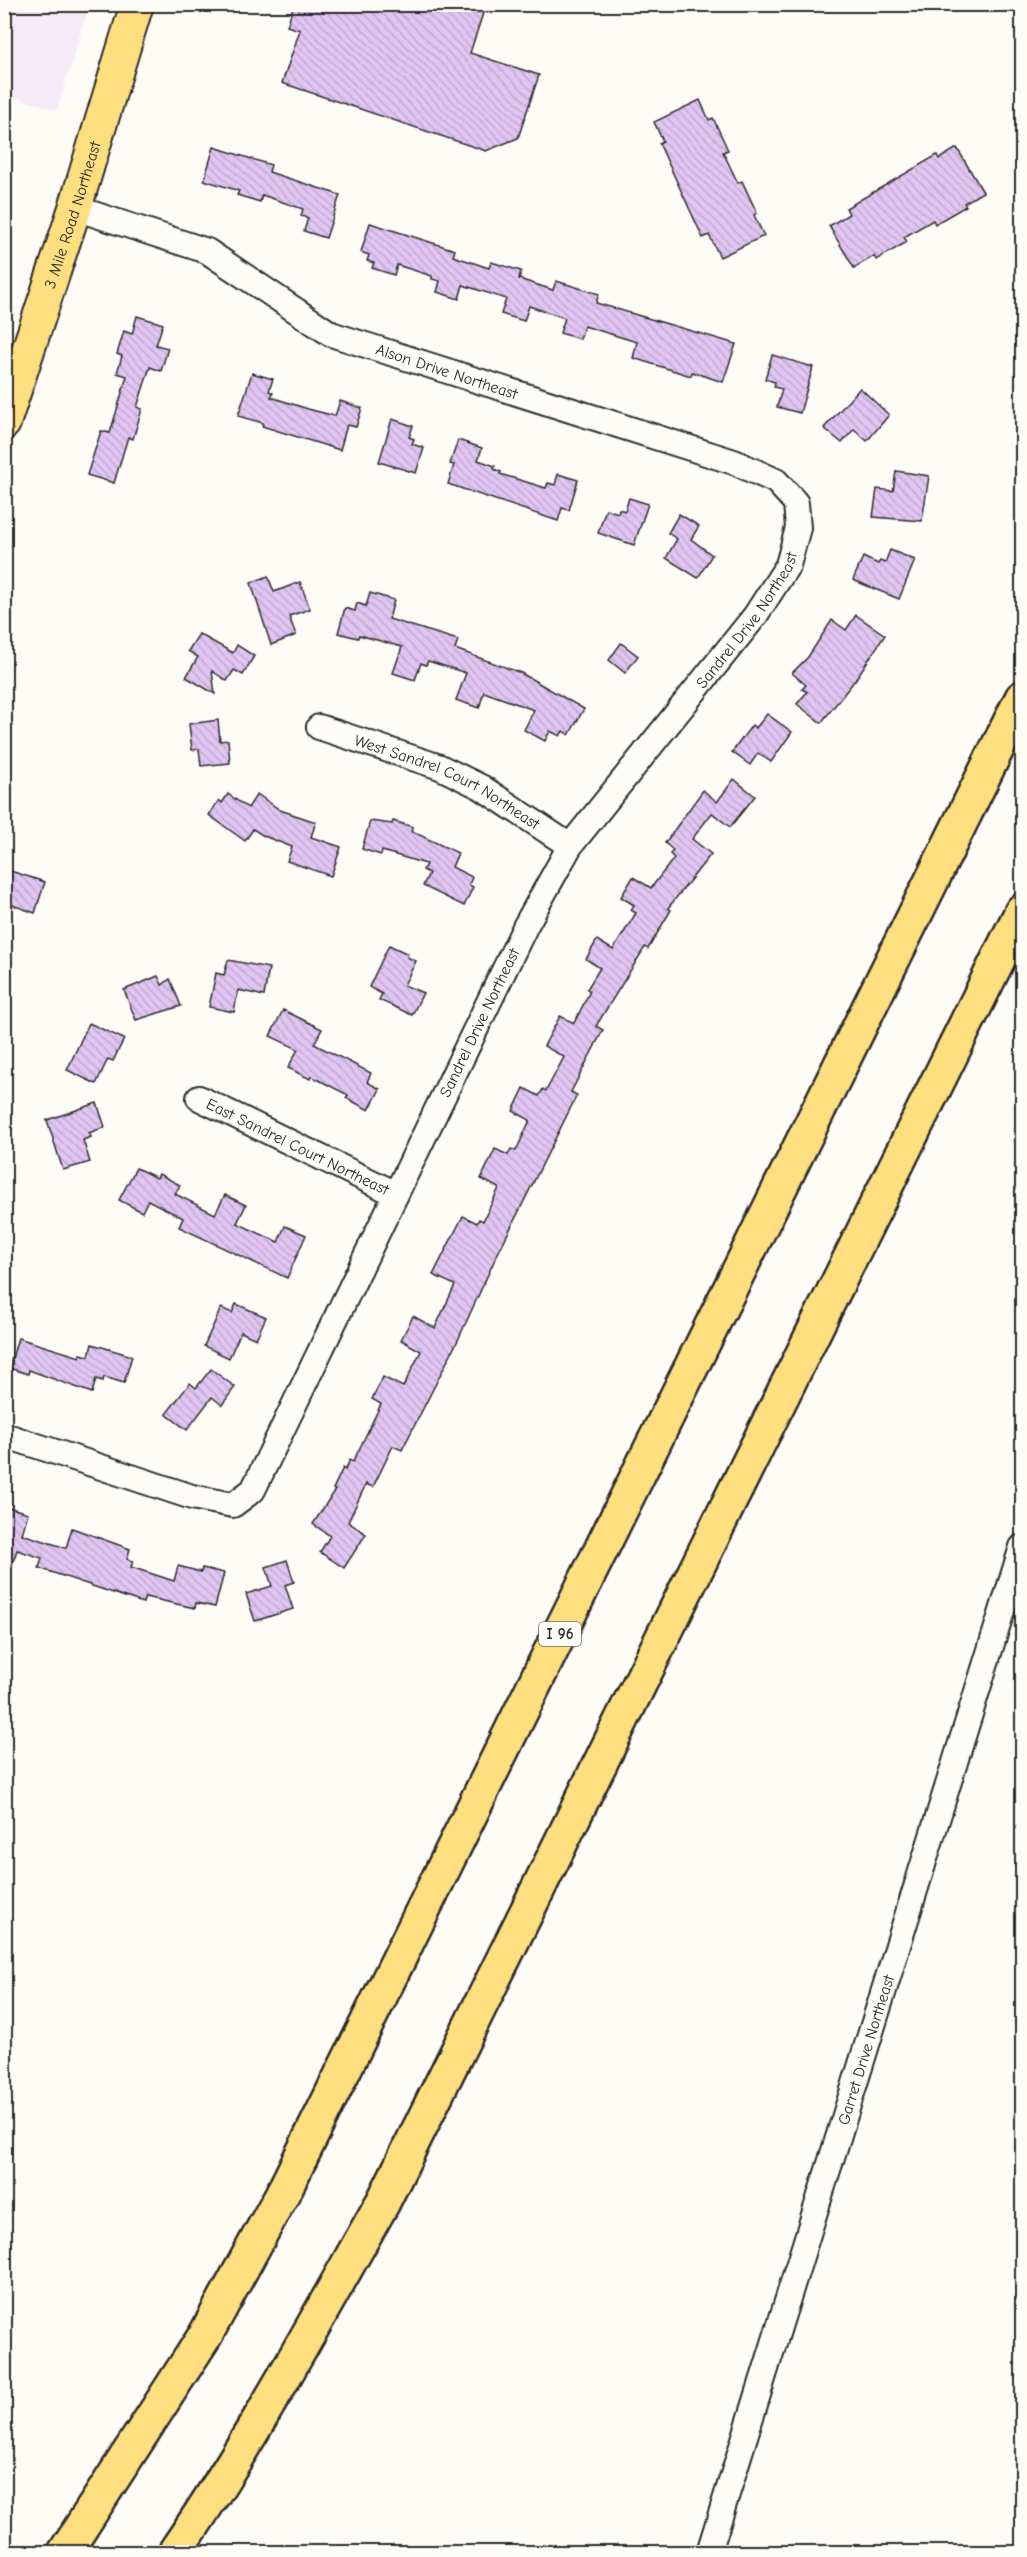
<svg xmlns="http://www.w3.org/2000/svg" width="1027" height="2557" viewBox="0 0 1027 2557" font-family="'Comic Neue',sans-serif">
  <defs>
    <pattern id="building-back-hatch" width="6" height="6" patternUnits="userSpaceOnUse" patternTransform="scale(1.5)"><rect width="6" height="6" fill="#e0c4f2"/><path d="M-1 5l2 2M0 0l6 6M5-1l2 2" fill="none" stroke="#c0a9d0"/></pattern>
  </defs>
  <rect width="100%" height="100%" fill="#fdfcf7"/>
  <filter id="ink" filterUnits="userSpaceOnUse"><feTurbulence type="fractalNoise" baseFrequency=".0167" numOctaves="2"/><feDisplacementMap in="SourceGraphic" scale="12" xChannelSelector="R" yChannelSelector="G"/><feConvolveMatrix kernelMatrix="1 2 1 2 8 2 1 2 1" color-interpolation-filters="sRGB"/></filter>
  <g filter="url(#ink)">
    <!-- built -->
    <polygon fill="#f4ebf6" points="4,5 89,5 57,110 5,94"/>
    <!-- building -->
    <g fill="url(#building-back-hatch)" stroke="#2b2b2b" stroke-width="1.5">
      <polygon points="294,4 486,4 470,53 539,75 518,138 486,151 282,83 300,30 287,26"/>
      <polygon points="700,100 709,120 713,118 728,150 723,152 738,183 742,181 757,213 754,215 764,236 720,257 709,235 703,238 659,143 663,141 654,122"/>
      <polygon points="214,147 271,165 269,172 340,195 326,238 304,231 308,218 301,216 303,209 262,195 260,202 237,195 239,191 204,180"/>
      <polygon points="957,148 983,192 964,203 966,206 935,224 933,220 904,237 907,242 876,260 874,256 854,268 829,226 849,214 846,208 937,155 939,159"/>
      <polygon points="370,223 455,250 453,256 489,268 491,262 521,271 519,279 553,290 556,281 599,294 596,303 736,344 723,382 692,372 691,376 633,358 637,342 584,326 580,339 560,333 565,318 529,306 524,321 501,314 506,299 463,285 459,299 437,292 440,281 432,279 432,276 397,265 394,275 372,268 374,263 367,261 369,255 361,252"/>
      <polygon points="137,316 163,324 156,345 168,348 161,371 150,367 137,407 142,409 133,439 128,437 114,483 87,475 101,431 110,433 127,376 117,373 122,356 117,354 124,331 132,334"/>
      <polygon points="772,355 813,367 800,413 777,407 782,389 774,387 775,382 765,379"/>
      <polygon points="252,373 273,379 269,391 273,393 271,397 308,409 335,416 340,401 362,408 356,427 347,425 340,450 262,426 263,423 238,416"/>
      <polygon points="860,388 889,415 867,441 854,429 842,443 824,428"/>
      <polygon points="392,419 413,426 409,437 414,439 412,444 424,448 416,473 379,462"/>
      <polygon points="458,440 482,448 478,460 495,466 494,469 501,472 500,474 546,488 548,483 555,485 558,474 578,480 569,510 562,508 558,521 448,484 454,465 450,464"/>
      <polygon points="896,471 929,476 922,521 873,517 877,489 893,491"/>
      <polygon points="629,498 648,504 634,545 598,533 606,509 618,513 619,509 625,511"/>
      <polygon points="679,514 699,526 691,539 712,555 698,578 666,558 677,539 668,533"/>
      <polygon points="890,550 915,560 899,599 853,580 863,557 878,564 880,561 885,563"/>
      <polygon points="268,576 274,592 300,582 310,609 289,616 296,635 271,645 251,583"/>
      <polygon points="370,593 394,600 389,619 458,640 455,649 521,673 584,709 569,735 563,731 560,736 550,731 545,741 524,730 534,710 484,692 479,708 456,700 466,673 428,661 426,665 421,663 415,680 393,673 402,647 359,635 358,638 338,633 345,608 355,611 357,603 366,606"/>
      <polygon points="856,615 885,635 855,680 821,723 797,704 807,692 802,689 806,685 792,673 808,657 832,620 846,630"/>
      <polygon points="199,634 233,653 237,645 254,656 243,675 234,670 227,681 212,671 215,694 186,677 198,657 188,651"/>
      <polygon points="621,643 638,656 625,673 609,660"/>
      <polygon points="767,714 792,732 771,762 758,753 750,765 732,752 752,725 756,728"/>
      <polygon points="218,720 220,741 228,740 230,763 201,766 199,749 192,750 189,724"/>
      <polygon points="734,779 755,796 730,827 712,813 692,839 711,854 668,908 671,910 648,949 645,947 596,1026 603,1030 571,1092 577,1095 495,1259 458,1340 402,1450 393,1446 373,1487 366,1484 348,1522 366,1534 344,1568 320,1552 330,1536 313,1524 335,1490 333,1489 343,1468 345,1470 350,1460 353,1462 381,1404 372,1399 383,1377 403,1387 421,1351 401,1340 413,1316 435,1328 455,1285 433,1275 463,1216 477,1223 479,1219 483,1221 499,1188 481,1179 495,1149 508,1155 511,1149 516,1151 530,1120 513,1111 524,1088 539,1096 543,1089 546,1091 564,1057 544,1046 560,1016 574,1023 590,991 587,989 600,968 586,959 597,940 613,950 636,913 631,910 634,905 621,897 633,877 651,888 674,858 670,854 673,850 665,843 703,790 717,802"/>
      <polygon points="228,794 248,808 257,794 280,810 316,822 311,837 341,847 331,876 287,861 292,847 264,836 253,829 245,841 209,815 219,800 222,803"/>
      <polygon points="370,821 392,824 393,821 413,827 411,831 458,853 452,867 472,877 469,885 473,887 464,906 423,886 429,873 423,870 426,864 382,851 381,855 362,849"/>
      <polygon points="4,869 45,882 35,913 4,902"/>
      <polygon points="389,945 408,954 407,957 416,961 404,985 423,993 412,1015 379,1000 382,994 369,987"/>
      <polygon points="228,960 269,968 264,996 238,990 234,1012 209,1007 216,973 224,975"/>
      <polygon points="158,976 162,985 170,979 181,1006 136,1020 124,990"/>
      <polygon points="283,1010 322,1029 314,1044 371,1073 367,1082 380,1089 369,1110 346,1098 348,1095 311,1076 310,1079 288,1068 298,1049 270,1036"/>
      <polygon points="89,1023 124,1039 113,1061 108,1059 96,1084 67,1070"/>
      <polygon points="97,1103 105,1127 89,1133 91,1137 83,1140 90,1162 63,1170 47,1120"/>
      <polygon points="136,1168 157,1178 159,1174 180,1185 175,1194 215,1214 225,1195 246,1205 237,1223 278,1242 285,1226 306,1235 287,1278 179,1227 183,1218 148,1200 142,1212 119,1200"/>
      <polygon points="236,1304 266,1317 256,1339 241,1332 229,1358 204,1346 221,1308 232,1313"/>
      <polygon points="18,1338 80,1357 80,1354 89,1356 92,1344 132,1356 124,1383 104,1377 103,1381 96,1379 92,1393 29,1370 28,1374 9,1368"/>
      <polygon points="211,1369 235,1387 222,1405 212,1397 187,1430 166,1414 190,1383 196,1388"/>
      <polygon points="4,1506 28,1513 22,1534 66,1548 72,1528 130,1549 127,1559 133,1561 131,1567 174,1581 178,1566 201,1572 202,1568 224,1573 215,1607 196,1603 195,1608 145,1597 143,1603 39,1568 42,1558 17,1550 8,1576 4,1575"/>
      <polygon points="287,1560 294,1582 285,1585 293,1609 255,1621 246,1594 272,1586 266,1567"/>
    </g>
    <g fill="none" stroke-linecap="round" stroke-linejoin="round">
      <defs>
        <g id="minor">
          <path id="s1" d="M319,727L440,767L481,787L570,846"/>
          <path id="s2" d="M199,1098L396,1194"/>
          <path id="s3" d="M4,1435L192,1497L233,1505L253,1490L526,925L570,846L755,616L788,565L798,528L796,503L776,481L734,462L331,334L207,251L75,208"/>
          <path id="s4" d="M709,2552L1022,1547"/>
        </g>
        <g id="major">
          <path id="s5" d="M4,423L75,208L137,4"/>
        </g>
        <g id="highway">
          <polyline points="65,2552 206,2334 286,2187 1022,698"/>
          <path d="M175,2552C252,2440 316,2320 383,2202L1022,911"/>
        </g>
      </defs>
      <!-- minor casing -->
      <use href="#minor" stroke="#2b2b2b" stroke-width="28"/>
      <!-- major casing -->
      <use href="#major" stroke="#2b2b2b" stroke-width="36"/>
      <!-- highway casing -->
      <use href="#highway" stroke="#2b2b2b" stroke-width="38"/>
      <!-- minor -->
      <use href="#minor" stroke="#fdfcf7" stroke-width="24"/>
      <!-- major -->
      <use href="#major" stroke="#fedf80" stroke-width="32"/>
      <!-- highway -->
      <use href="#highway" stroke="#fedf80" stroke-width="33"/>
    </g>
  </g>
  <g text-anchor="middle" stroke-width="4.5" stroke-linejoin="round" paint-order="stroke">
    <!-- shield labels -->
    <rect fill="#fdfcf7" stroke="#6a6a68" stroke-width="1.5" x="539" y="1622" width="42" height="24" rx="4.5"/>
    <g font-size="15" font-weight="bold" fill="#2b2b2b">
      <text x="560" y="1639">I 96</text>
    </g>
    <!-- street labels -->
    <g font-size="16" fill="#2b2b2b" stroke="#fdfcf7">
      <text dy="6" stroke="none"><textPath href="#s5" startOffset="219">3 Mile Road Northeast</textPath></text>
      <text transform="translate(447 371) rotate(18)" y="6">Alson Drive Northeast</text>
      <text dy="6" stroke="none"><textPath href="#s3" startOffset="1270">Sandrel Drive Northeast</textPath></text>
      <text dy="6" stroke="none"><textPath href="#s1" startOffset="140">West Sandrel Court Northeast</textPath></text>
      <text dy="6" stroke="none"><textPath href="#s3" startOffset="784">Sandrel Drive Northeast</textPath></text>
      <text dy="6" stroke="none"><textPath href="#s2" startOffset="110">East Sandrel Court Northeast</textPath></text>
      <text dy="6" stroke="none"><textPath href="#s4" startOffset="526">Garret Drive Northeast</textPath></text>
    </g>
  </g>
  <!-- margin -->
  <rect width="1027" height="2557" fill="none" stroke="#fdfcf7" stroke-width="24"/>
  <rect x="12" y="12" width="1003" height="2533" fill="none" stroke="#2b2b2b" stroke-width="2" filter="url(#ink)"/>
</svg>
